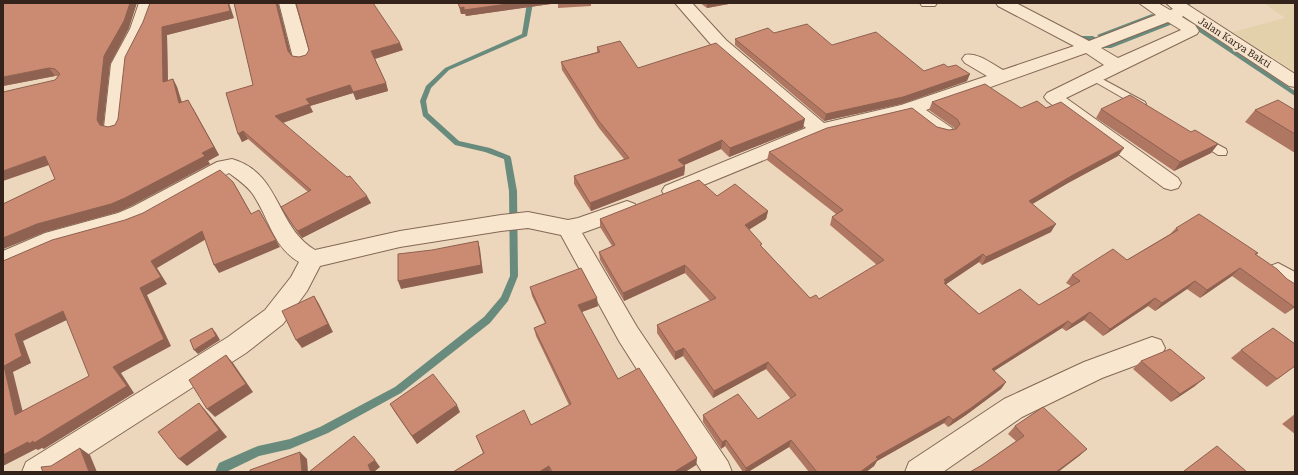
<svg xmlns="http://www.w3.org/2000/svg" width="1298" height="475" viewBox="0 0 1298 475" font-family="'Roboto Serif',serif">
  <rect width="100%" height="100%" fill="#edd7bc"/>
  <!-- farmland -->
  <polygon fill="#e2d1aa" points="1264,3 1295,3 1295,72 1233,32 1285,18"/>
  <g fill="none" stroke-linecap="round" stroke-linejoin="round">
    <!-- stream -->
    <g fill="#688b7d" fill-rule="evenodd">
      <polygon points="527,3 533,3 527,36 449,70 431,88 426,101 428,113 459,141 490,148 510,156 511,158 517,191 518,276 508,301 490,323 401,393 328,433 290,449 259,456 226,472 215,472 219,463 258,446 290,439 320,427 395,387 484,317 501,297 510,276 509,191 504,159 485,152 455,145 423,116 420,101 426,86 445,68 522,34"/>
      <polygon points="1185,3 1194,3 1186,6 1182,6 1182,4"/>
      <polygon points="1152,14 1154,15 1154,17 1102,36 1100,37 1097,35"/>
      <polygon points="1188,20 1295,91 1295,96 1186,23 1186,21"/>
      <polygon points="1168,22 1171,24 1170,25 1111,48 1104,48 1101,46 1104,44 1108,45"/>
      <path d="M1073,32L1081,36H1093L1096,38C1088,43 1077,40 1070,34Z"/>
    </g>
    <defs>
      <g id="service">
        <polygon points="1093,74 1145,102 1146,104 1145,106 1137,106 1090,79 1088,77"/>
        <polygon points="1202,136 1226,149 1227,152 1226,155 1218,155 1198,142 1197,140"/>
      </g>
      <g id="minor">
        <polygon points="139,3 155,3 146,29 129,64 122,127 120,131 113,133 106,131 104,127 111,64 130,29"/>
        <polygon points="279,3 295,3 311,58 308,62 302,63 296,62 293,58"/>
        <path d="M675,3H692L726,40L824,123L901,105L987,76L965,63L962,59L965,55C978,52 992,64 1003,70L1074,46L998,6L996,3H1016L1089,41L1156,15L1139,3H1158L1170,10L1173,9L1166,3H1185L1295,74V87L1289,86L1183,16L1182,17L1195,25L1199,31L1197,34L1066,98L1178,178L1181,183L1178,188L1171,190L1164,188L1047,101L1044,97L1047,93L1104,65L1086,53L926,110L952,128L955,132L952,136C936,141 921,124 909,115L825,135L672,198L665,196L662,191L665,186L806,128L714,48ZM1168,22L1181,30L1118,58L1101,48Z"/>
        <polygon points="920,3 937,3 935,6 922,6"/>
        <path d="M232,159C281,173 276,227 315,250L400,231L501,215L528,212L568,220L578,218L627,201L635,204L638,209L635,214L582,233L637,327L728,462L732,472H702L619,341L561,235L528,228L501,231L400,247L320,266L307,291L283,324L246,353L61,472H22L26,462L228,337L265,310L291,277L299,262C272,246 269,217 252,193C246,185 237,179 229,173L148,219L131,226L59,246L3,270V251L45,233L118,213L132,207L217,162Z"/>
        <path d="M1278,263L1295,272V293C1284,290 1272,283 1267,272L1270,266Z"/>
        <polygon points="1152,337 1161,340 1165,348 1161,356 1102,378 1022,417 943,472 905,472 909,462 1004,399 1084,362"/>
      </g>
    </defs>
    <!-- service casing -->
    <use href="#service" stroke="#846856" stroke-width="2"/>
    <!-- minor casing -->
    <use href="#minor" stroke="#846856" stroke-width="2"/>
    <!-- service -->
    <use href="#service" fill="#f8e6cf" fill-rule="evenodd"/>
    <!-- minor -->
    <use href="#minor" fill="#f8e6cf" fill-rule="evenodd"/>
  </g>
  <!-- wall -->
  <g fill="#af7762">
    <polygon points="234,3 278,3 290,53 292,56 299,57 403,50 375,59 386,83 388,91 356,100 353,93 310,106 313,112 283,123 371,203 302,238 298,234 281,207 308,192 248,139 242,142 226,93 253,85"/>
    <polygon points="458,3 591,3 591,6 558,8 558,3 466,16 465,14 461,14"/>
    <polygon points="700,3 734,3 707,8"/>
    <polygon points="234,18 167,35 168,81 173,79 177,87 182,102 193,108 219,155 208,161 210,164 131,206 118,212 45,232 3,249 3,204 55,179 49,165 55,80 58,76 55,76 3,86 129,28 110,64 103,126 108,127 115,125 118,119 143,22"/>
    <polygon points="774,33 832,45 924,71 967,81 901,104 824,121 735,45 735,39"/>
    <polygon points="597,47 638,68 803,128 729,157 721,149 684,165 685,166 684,175 591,211 574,184 574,176 624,159 599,128 562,70 561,62 597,52"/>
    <polygon points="932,102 1021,108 1046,108 1118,156 1068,183 1032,204 1051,232 982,265 979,262 946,284 979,314 1039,305 1071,286 1066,283 1072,275 1127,260 1170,234 1176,228 1258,253 1256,255 1295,307 1285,314 1232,276 1200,298 1187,289 1155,311 1148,306 1103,336 1084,320 1066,331 1062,328 994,371 1006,382 1001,389 966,415 948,427 944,423 877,461 874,466 866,472 809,472 789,447 748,472 743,472 725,446 721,449 703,422 703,415 758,419 791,399 766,369 713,398 683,356 675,360 657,333 657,325 710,301 685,273 624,301 600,260 599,252 612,246 600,227 600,219 717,196 768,211 766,219 749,229 761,246 810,298 819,299 877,265 830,225 832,217 836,214 767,160 769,152 937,127 949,130 955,129 953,127 929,110"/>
    <polygon points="1101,109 1191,132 1218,144 1211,153 1174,171 1096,118"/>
    <polygon points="1255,110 1295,110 1295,153 1245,122"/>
    <polygon points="530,287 598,306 582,312 618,379 697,458 696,465 685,472 453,472 483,453 476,436 531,425 569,405 536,336 534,328 545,323 532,296"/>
    <polygon points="1241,350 1295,366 1267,387 1231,358"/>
    <polygon points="1141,361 1195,386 1171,402 1133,369"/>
    <polygon points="390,404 460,412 417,444 394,411"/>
    <polygon points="1295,414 1295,434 1282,424"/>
    <polygon points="1015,426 1087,449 1079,456 1058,472 970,472 982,465 1016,441 1008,434"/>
  </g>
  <!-- shaded-wall -->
  <g fill="#8e6150">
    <polygon points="130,3 137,3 129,28 110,64 103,128 100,125 97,120 104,56"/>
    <polygon points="228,3 229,3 234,18 167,35 168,90 163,82 162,27"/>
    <polygon points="276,3 278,3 292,58 288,51"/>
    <polygon points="515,3 558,3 466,16 464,10"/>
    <polygon points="707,3 734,3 707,8"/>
    <polygon points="464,7 465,14 461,14 460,8"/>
    <polygon points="400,43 403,50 374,59 371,51"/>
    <polygon points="49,68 55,76 3,86 3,77"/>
    <polygon points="970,74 967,81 901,104 824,121 826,114"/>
    <polygon points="173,79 177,87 184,111 179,103"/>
    <polygon points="386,83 388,91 356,100 353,92"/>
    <polygon points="350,85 353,93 310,106 313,112 279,124 275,116 306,99"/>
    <polygon points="188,100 219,155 208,161 210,164 131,206 118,212 45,232 3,249 3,238 202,153"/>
    <polygon points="805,119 803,128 729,157 730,148"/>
    <polygon points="243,131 248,139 242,142 238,134"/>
    <polygon points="722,140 721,149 677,168 678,160"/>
    <polygon points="1218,144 1211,153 1174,171 1180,162"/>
    <polygon points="1124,148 1118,156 1068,183 1024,209 1029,201 1073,175"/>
    <polygon points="45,156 52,164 3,181 3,171"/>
    <polygon points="685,166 684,175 591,211 590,203"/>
    <polygon points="233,182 238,190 256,222 251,214"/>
    <polygon points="367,196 371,203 302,238 298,231"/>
    <polygon points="259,210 280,247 219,273 214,265"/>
    <polygon points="768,211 766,219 744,233 745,225"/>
    <polygon points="1056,224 1051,232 982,265 986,257"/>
    <polygon points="202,231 208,238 157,268 167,284 147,295 171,346 121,373 134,393 44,449 42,448 38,450 36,449 3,466 3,455 113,367 140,288 151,261"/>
    <polygon points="478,241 480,249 483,273 401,289 398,281"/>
    <polygon points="983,254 979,262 945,285 944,280"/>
    <polygon points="685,265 685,273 624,301 623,293"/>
    <polygon points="1240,268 1232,276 1200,298 1207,290"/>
    <polygon points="1195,281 1187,289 1155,311 1162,303"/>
    <polygon points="314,296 319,304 333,332 302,348 296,340"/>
    <polygon points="597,298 598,306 579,313 578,305"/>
    <polygon points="1155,298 1148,306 1103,336 1110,329"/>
    <polygon points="1295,306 1295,307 1285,314"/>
    <polygon points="63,311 71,318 23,341 31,363 13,372 25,421 15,415 4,366 15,334"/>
    <polygon points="1090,312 1084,320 1066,331 1072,324"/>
    <polygon points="1068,321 1062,328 986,376 992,369"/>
    <polygon points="212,328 216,333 220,340 198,354 194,350"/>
    <polygon points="684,348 683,356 675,360 675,352"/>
    <polygon points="226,355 233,363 253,392 215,417 207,409"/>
    <polygon points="768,362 766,369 713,398 714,391"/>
    <polygon points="1205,378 1195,386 1171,402 1180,394"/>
    <polygon points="1006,382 1001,389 966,415 948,427 953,420"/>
    <polygon points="199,403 206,411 227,437 187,466 179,459"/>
    <polygon points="457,405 460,412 417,444 412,436"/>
    <polygon points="949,416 944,423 877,461 874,466 866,472 860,472 876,457"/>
    <polygon points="726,440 725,446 721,449 722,442"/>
    <polygon points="791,440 789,447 748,472 745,472 746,468"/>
    <polygon points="80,448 90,455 97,472 89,472"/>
    <polygon points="1087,449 1079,456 1058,472 1056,472"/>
    <polygon points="300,452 307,459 308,472 302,472"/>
    <polygon points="697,458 696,465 685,472 674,472"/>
    <polygon points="375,460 380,467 374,472 371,472 368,465"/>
    <polygon points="549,466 550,472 539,472"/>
  </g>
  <!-- building -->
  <g fill="#cb8a72" stroke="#8e6150" fill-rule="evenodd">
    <polygon points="3,3 130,3 124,21 104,56 97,120 100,125 108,127 115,125 118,119 125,57 143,22 150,3 228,3 230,11 162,27 163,82 173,79 179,103 188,100 214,147 202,153 205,156 125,198 111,204 37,224 3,238 3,204 55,179 45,156 3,171 3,92 55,80 60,74 55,69 49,68 3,77"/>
    <polygon points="234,3 276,3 288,51 292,56 299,57 306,55 309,50 296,3 373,3 400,43 371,51 386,83 353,92 350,85 306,99 310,104 275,116 347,177 350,176 367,196 298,231 294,227 281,207 311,190 243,131 238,134 226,93 253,85"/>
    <polygon points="458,3 515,3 464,10 464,7 460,8"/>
    <polygon points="807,24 832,45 876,32 924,71 944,64 948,67 956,65 970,74 903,97 826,114 735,39 768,28 774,33"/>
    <polygon points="620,41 638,68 716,43 805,119 730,148 722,140 678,160 685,166 590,203 574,176 629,158 598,120 561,62 600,52 597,47"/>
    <polygon points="985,84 1021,108 1037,101 1046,108 1061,102 1124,148 1073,175 1029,201 1056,224 986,257 983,254 944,280 946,282 944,283 979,314 1020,289 1039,305 1080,281 1072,275 1113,249 1127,260 1178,230 1176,228 1199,214 1258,253 1255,254 1277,269 1287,279 1295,284 1295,306 1294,307 1240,268 1207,290 1195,281 1162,303 1155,298 1110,329 1090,312 1072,324 1068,321 992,369 1006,382 971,408 953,420 949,416 876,457 878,459 860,472 817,472 791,440 746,468 726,440 722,442 703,415 738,394 758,419 796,395 768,362 714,391 684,348 675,352 657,325 716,298 685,265 623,293 599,252 615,245 600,219 699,180 717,196 735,184 768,211 745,225 762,244 760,245 810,298 816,295 819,299 884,260 832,217 843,210 769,152 827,128 912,108 937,127 949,130 956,129 960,124 957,119 932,102"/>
    <polygon points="1130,95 1191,132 1195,130 1218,144 1180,162 1101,109"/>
    <polygon points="1278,100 1295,110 1295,134 1255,110"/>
    <path d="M220,170L233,182L251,214L259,210L276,240L214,265L202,231L151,261L161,277L140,288L164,339L113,367L127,386L34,443L33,441L29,444L28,442L3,455V261L52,240L125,220L143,213ZM63,311L89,376L15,415L4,366L22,356L15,334Z"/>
    <polygon points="478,241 481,265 398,281 398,254 432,250"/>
    <polygon points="581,268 597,298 578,305 618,379 639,368 697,458 674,472 552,472 549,466 539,472 453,472 484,453 476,436 524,410 531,425 571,404 534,328 546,323 530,287"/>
    <polygon points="314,296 328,324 296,340 282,311"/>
    <polygon points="212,328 216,336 194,350 190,340"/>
    <polygon points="1273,328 1295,344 1295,366 1277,379 1241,350"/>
    <polygon points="1170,349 1205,378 1180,394 1141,361"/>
    <polygon points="226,355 246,384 207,409 189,380"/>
    <polygon points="433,374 457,405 412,436 390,404"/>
    <polygon points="199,403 219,430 179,459 158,432"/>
    <polygon points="1043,407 1087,449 1056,472 970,472 982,465 1024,436 1015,426"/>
    <polygon points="354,436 375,460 368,465 371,472 309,472"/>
    <polygon points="1217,446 1247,472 1185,472 1184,471"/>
    <polygon points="80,448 89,472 43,472 41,467 51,466"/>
    <polygon points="300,452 302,472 250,472 250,470"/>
  </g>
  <g text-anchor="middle" stroke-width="4" stroke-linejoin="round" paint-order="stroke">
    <!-- far-street labels -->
    <g font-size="10" fill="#33231b" stroke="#f5e3cc">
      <text transform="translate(1235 42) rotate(33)" y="4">Jalan Karya Bakti</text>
    </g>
  </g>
  <!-- border -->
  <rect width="1298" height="475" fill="none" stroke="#33231b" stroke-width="8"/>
</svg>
